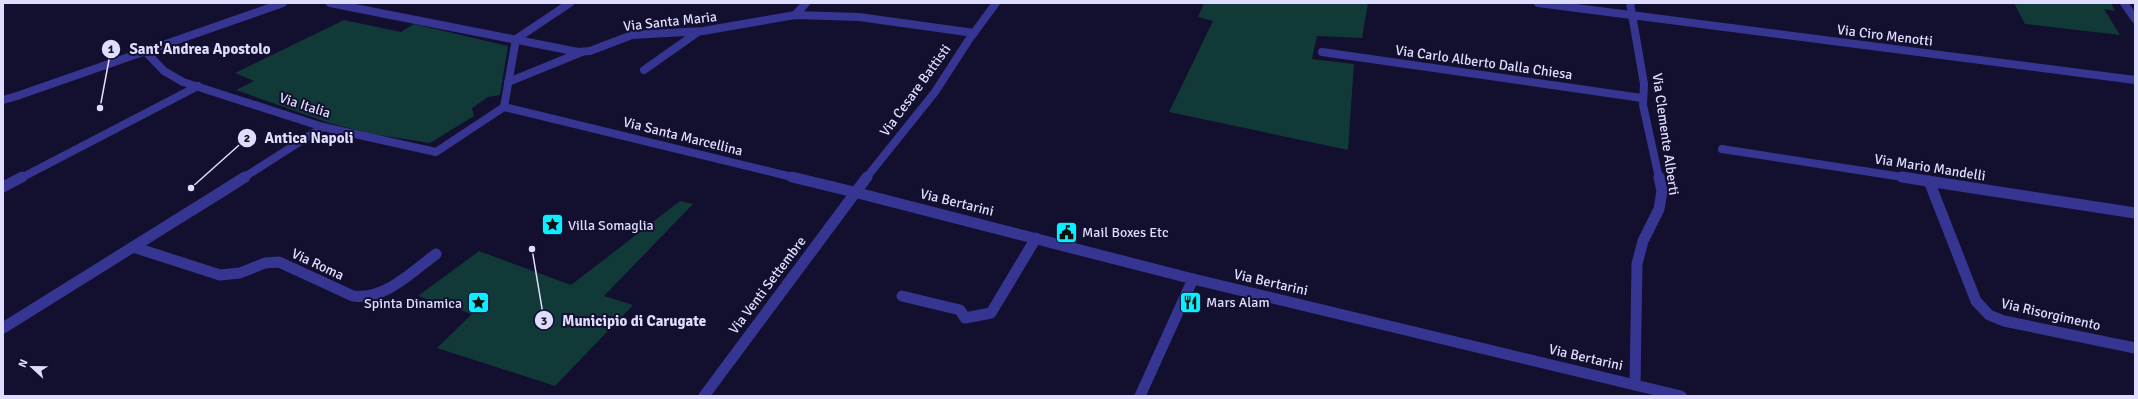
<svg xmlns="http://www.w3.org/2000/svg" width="2138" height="399" viewBox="0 0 2138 399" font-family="Signika,sans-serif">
  <rect width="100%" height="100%" fill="#130f2f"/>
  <!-- green -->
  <g fill="#113937">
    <polygon points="1204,3 1368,3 1362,38 1317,36 1312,59 1354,64 1348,150 1169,112 1213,21 1198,17"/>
    <polygon points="2014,3 2111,3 2115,11 2104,9 2120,35 2025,24"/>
    <polygon points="344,20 401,32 414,24 508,46 500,95 488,97 472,108 474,116 430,143 372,134 329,123 236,90 254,81 235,73"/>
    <polygon points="680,201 693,204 604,296 633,305 555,386 437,348 472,314 418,296 479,251 571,285"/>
  </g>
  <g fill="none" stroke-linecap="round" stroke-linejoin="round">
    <!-- pedestrian-far1 -->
    <g stroke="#363592" stroke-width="8">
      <polyline points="145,51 164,71 183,82 323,127 436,152 504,107"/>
      <polyline points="508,82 582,52"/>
      <polyline points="17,96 283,3"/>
      <polyline points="504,107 796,178"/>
      <polyline points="504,107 516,39"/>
      <polyline points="21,178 198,86"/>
      <polyline points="243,178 323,127"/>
    </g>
    <!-- pedestrian -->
    <g stroke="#363592" stroke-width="11">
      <polyline points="792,177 854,192"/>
      <polyline points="3,187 22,177"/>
      <polyline points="218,194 245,177"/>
    </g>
    <!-- minor-far1 -->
    <g stroke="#363592" stroke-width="8">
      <polyline points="330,3 578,52 590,51 632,35 703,31 795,15 859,17 974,33"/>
      <polyline points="1538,3 2135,80"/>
      <polyline points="1630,3 1644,84 1643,105 1659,178"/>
      <polyline points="2124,3 2135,19"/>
      <polyline points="795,15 806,3"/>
      <polyline points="516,39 570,3"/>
      <polyline points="1322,52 1642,98"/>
      <polyline points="644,70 698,32"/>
      <polyline points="3,100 17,96"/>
      <polyline points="1722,149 1909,178"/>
      <polyline points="866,178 935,92 968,41 996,3"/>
    </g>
    <!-- minor -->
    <g stroke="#363592" stroke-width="11">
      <polyline points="1902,177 2135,213"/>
      <polyline points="1929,181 1976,301 1989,315 2004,321 2135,348"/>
      <polyline points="854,192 1193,279 1681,396"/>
      <path d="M133,247L220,275L240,273L265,263L279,262L353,296C385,300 412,272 436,254"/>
      <polyline points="902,296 960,310 965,318 991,313 1036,238"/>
      <polyline points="3,328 218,194"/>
      <polyline points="1635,385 1637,264 1643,241 1659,209 1662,191 1659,177"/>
      <polyline points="704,396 867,177"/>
      <polyline points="1140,396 1193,279"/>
    </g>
  </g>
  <!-- icons -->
  <defs>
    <symbol id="sight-square" viewBox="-11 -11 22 22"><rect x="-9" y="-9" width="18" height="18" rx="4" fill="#09efff" stroke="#130f2f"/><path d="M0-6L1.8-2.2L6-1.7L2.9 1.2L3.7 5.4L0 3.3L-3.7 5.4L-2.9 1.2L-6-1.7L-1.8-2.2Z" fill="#111"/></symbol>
    <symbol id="civic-square" viewBox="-11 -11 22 22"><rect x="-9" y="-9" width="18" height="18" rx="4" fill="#09efff" stroke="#130f2f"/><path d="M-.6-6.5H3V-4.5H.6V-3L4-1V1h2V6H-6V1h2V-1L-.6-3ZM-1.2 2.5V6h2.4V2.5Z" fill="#111"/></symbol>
    <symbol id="restaurant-square" viewBox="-11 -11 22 22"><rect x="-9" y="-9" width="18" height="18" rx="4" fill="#09efff" stroke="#130f2f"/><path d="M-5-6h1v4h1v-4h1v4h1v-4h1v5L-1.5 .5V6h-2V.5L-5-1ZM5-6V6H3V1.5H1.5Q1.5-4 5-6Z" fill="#111"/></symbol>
  </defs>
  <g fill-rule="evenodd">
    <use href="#sight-square" x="540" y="212" width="25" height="25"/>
    <use href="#civic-square" x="1054" y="220" width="25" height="25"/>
    <use href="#restaurant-square" x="1178" y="290" width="25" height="25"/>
    <use href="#sight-square" x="466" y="290" width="25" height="25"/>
  </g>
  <g text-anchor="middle" stroke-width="4" stroke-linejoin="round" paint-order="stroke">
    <!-- street labels -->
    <g font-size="14" fill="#dfddff" stroke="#130f2f">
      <text transform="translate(670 21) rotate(-6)" y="5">Via Santa Maria</text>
      <text transform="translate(1885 35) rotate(7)" y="5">Via Ciro Menotti</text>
      <text transform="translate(1484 62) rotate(8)" y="5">Via Carlo Alberto Dalla Chiesa</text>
      <text transform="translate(915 90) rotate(-54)" y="5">Via Cesare Battisti</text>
      <text transform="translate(305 105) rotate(18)" y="5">Via Italia</text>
      <text transform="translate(1666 134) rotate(82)" y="5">Via Clemente Alberti</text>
      <text transform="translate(683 136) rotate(14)" y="5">Via Santa Marcellina</text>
      <text transform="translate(1930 167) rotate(9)" y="5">Via Mario Mandelli</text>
      <text transform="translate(957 202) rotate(14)" y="5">Via Bertarini</text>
      <text transform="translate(318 264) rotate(25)" y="5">Via Roma</text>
      <text transform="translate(1271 282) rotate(13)" y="5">Via Bertarini</text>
      <text transform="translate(767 285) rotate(-53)" y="5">Via Venti Settembre</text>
      <text transform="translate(2051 314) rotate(13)" y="5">Via Risorgimento</text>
      <text transform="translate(1586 357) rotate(13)" y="5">Via Bertarini</text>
    </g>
    <!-- poi labels -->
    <g font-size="14" fill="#dfddff" stroke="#130f2f" text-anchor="start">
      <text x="568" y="230">Villa Somaglia</text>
      <text x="1082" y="237">Mail Boxes Etc</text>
      <text x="1206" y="307">Mars Alam</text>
      <text x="462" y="308" text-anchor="end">Spinta Dinamica</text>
    </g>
  </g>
  <!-- callouts -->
  <path fill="none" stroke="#dfddff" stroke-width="1.5" d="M100 108L111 49M191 188L247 138M532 249L544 320"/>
  <g fill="#dfddff" stroke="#130f2f" stroke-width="1.5">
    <circle cx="100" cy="108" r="4"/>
    <circle cx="191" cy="188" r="4"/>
    <circle cx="532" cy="249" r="4"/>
    <circle cx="111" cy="49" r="10"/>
    <circle cx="247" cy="138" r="10"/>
    <circle cx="544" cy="320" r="10"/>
  </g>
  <g font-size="12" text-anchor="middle" font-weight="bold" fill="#111">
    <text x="111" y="53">1</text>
    <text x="247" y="142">2</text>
    <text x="544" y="325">3</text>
  </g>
  <g font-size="15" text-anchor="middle" font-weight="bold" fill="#dfddff" stroke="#130f2f" stroke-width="4" stroke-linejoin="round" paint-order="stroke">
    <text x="200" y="54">Sant'Andrea Apostolo</text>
    <text x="309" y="143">Antica Napoli</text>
    <text x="634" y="326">Municipio di Carugate</text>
  </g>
  <!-- border -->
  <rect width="2138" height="399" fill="none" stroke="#dfddff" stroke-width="8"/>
  <!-- north arrow -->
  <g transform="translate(32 367) rotate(292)" stroke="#130f2f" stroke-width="3" paint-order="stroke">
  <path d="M0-3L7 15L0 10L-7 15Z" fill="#dfddff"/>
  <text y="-6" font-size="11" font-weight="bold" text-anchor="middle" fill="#dfddff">N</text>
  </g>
</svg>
